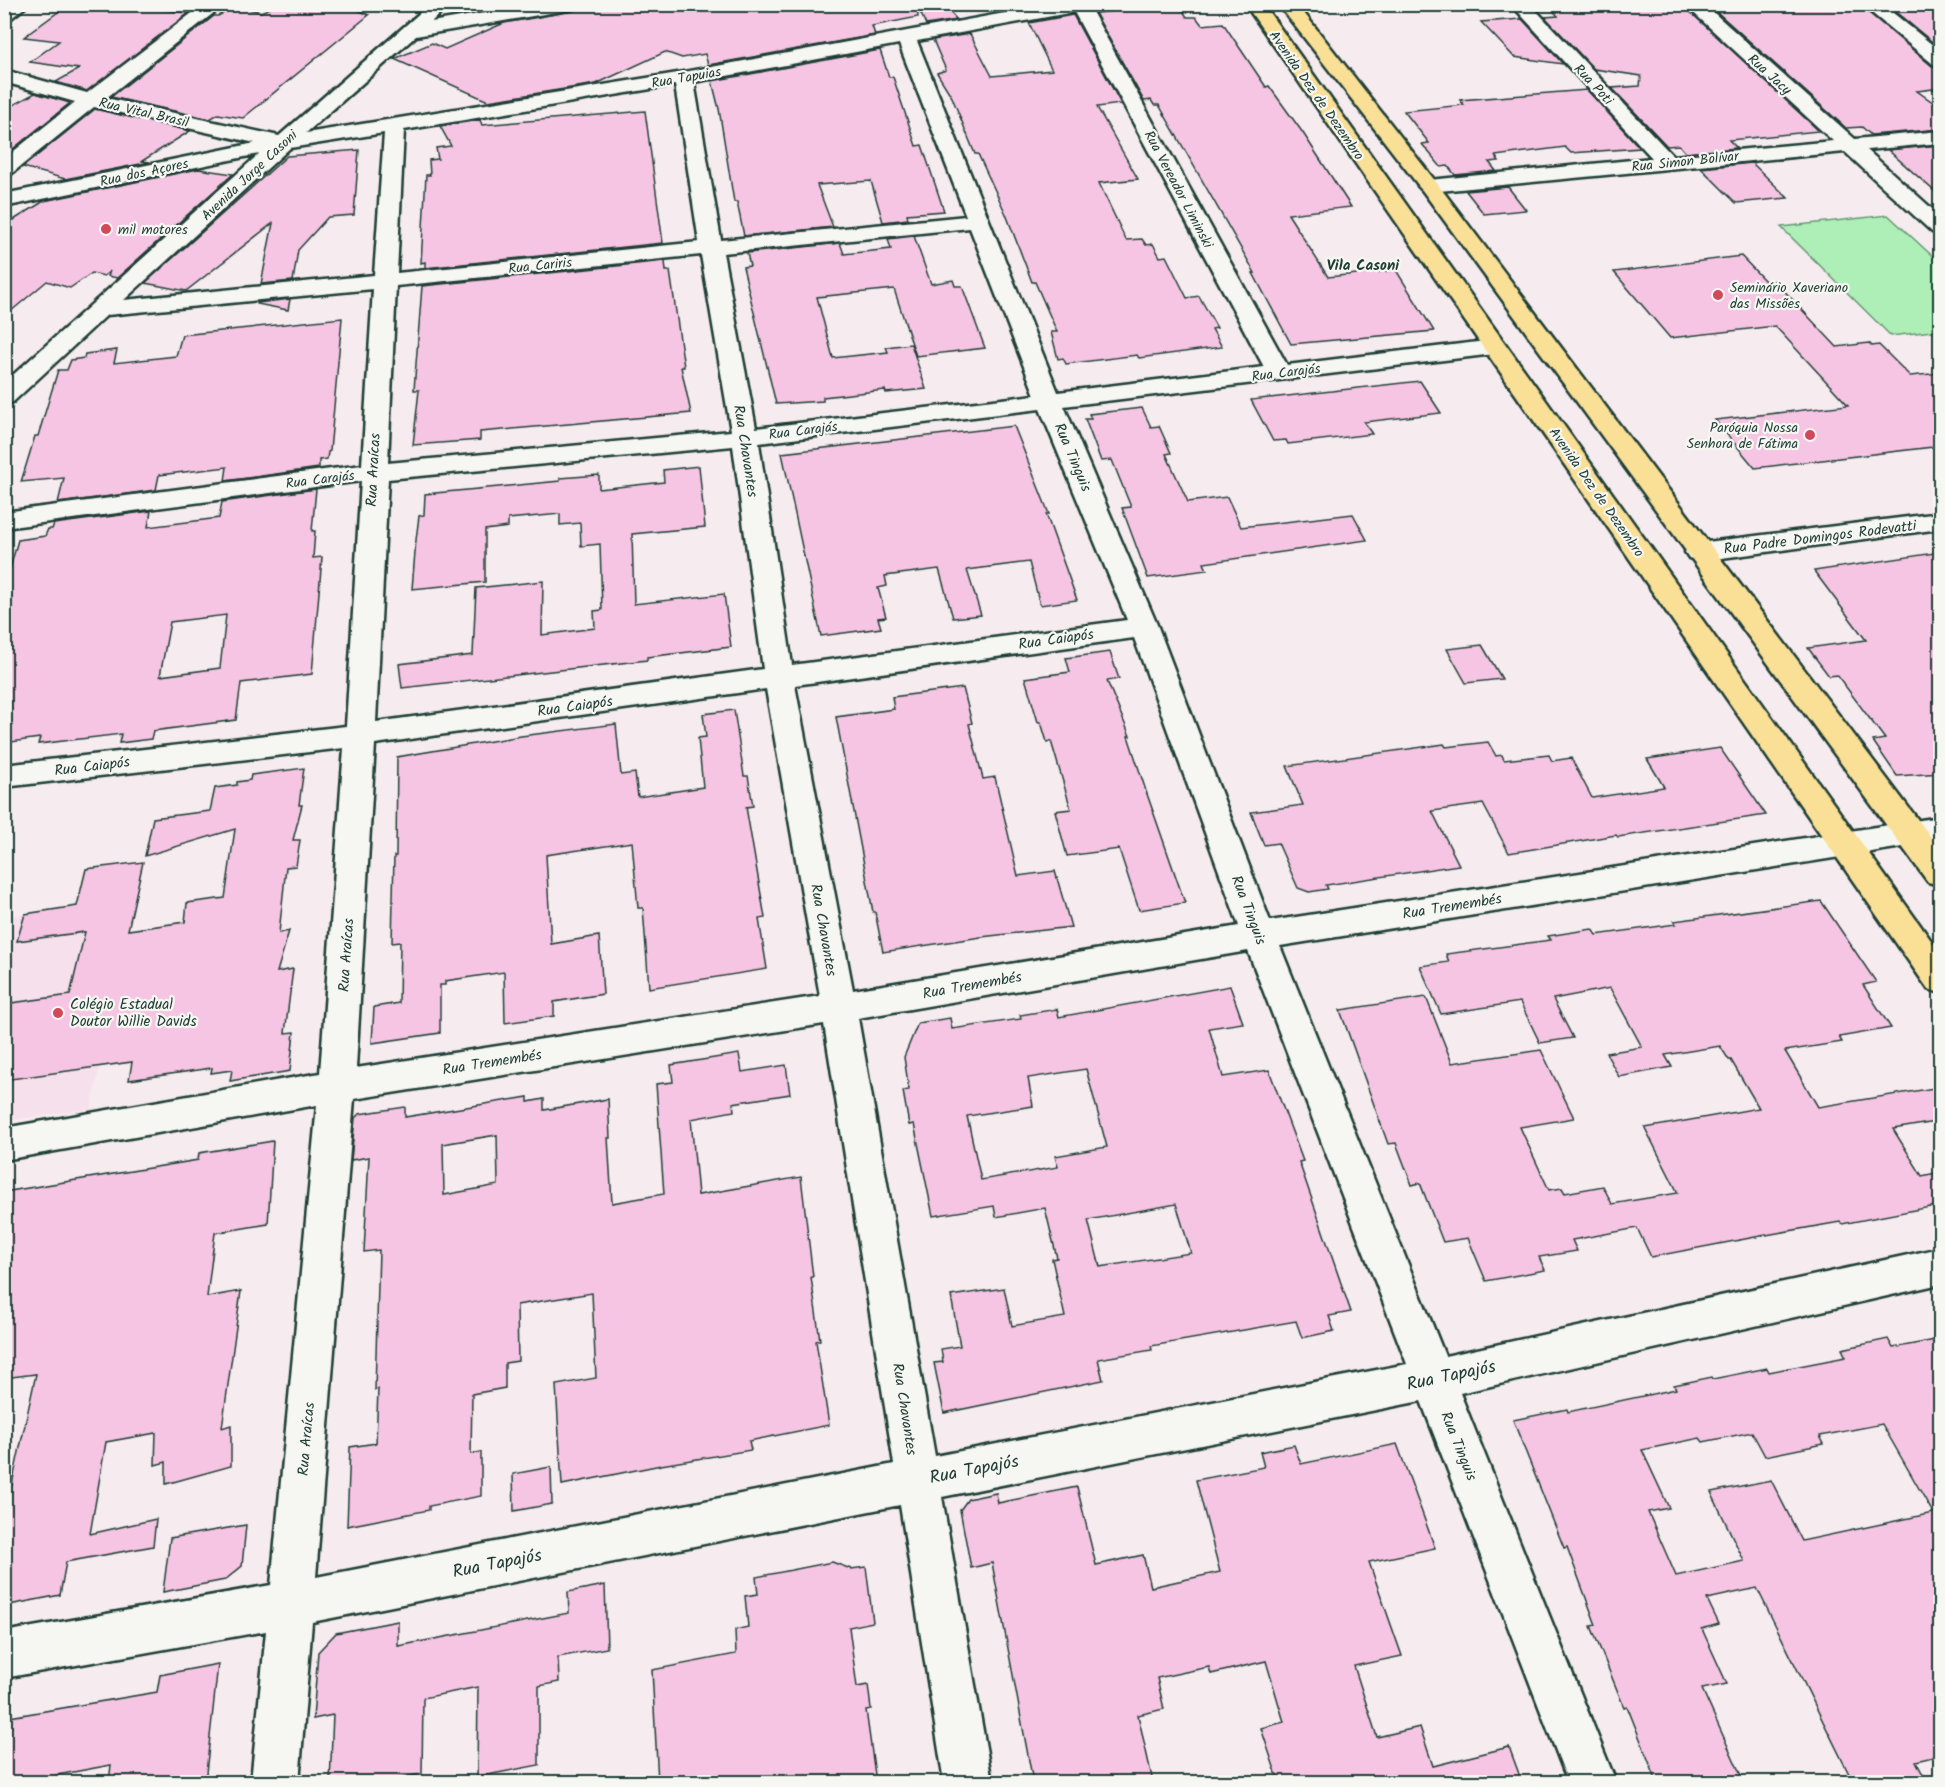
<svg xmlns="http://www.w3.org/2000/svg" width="1945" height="1787" viewBox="0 0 1945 1787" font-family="Kalam,sans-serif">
  <rect width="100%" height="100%" fill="#f6ecef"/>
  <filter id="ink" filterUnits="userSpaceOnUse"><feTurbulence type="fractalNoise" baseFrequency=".0167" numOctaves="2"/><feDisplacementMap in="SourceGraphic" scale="12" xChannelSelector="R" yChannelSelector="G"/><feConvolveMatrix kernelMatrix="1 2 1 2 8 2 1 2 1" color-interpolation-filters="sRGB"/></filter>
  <g filter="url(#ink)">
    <!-- built -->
    <polygon fill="#f6e0ec" points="135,898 91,1109 5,1121 4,917"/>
    <!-- green -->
    <polygon fill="#aeefb7" stroke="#669676" stroke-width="1.5" points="1888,215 1940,263 1940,330 1891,336 1781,227"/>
    <!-- building -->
    <g fill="#f7c5e4" stroke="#1f3d34" stroke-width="1.5" fill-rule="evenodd">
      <polygon points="69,4 115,4 189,13 87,91 56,82 79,69 30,62 59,41 24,37"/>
      <polygon points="279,4 311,4 322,9 328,4 344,4 369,15 243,118 218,114 210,119 111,97 214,16 218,16 236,6 261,12"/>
      <polygon points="584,4 943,4 957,20 926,25 917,5 918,17 872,26 875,35 708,65 705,54 682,58 665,52 596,84 488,101 394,59 432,43 445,49 504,23 573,11"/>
      <polygon points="1547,4 1682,4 1819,131 1729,140 1737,148 1686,153 1679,145 1667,146 1612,88 1640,86 1641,76 1594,69 1545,17 1558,16"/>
      <polygon points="1708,4 1859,4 1932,66 1941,68 1941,88 1917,91 1941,108 1941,129 1871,135 1862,127 1846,128"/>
      <polygon points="1886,4 1908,4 1908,11 1941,8 1941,49"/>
      <polygon points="1179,5 1187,17 1196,17 1202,25 1223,23 1266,87 1269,86 1303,133 1351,207 1288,214 1328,277 1396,270 1434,331 1291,344 1253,273 1255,273 1159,105 1154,105 1151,100 1144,101 1095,13"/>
      <polygon points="1073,15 1121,104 1097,107 1138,179 1099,183 1126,240 1142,239 1146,245 1153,244 1160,257 1166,256 1187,298 1199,296 1217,328 1212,329 1222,347 1139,358 1137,355 1066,364 1063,358 1058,359 1051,332 1057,332 1035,282 1032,282 1006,214 978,154 975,154 952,97 937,73 946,70 933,40 970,34 992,76 1052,70 1029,23"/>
      <polygon points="1522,19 1563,64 1514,57 1481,22"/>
      <polygon points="880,50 889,77 893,77 916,146 922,145 944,211 907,214 908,219 883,222 871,181 817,185 833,227 744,236 737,202 734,202 719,109 712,81"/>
      <polygon points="1587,90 1640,148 1571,153 1565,147 1495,156 1499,161 1489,162 1496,171 1455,175 1448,166 1441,167 1422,144 1429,143 1404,111 1464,105 1460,100"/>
      <polygon points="35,93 70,103 4,156 4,110"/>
      <polygon points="95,109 190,131 142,161 150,162 65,179 23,167"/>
      <polygon points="645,111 663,243 425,268 425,262 421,263 426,175 430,175 429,160 438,159 436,148 451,146 440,126 480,120 482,125"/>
      <polygon points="1941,145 1941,197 1888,150 1940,145"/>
      <polygon points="359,150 354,215 328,217 298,250 293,281 261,284 273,223 186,291 145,283 287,156"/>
      <polygon points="1752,163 1788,198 1736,203 1701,168"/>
      <polygon points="198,169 233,174 117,278 108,276 110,271 104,276 92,273 70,288 47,281 4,317 4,226 44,201"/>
      <polygon points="1508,187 1526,210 1484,214 1466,191"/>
      <polygon points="914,236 931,284 953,280 955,286 962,286 985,348 916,356 894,289 817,297 833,358 888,352 886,347 911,344 926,389 886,393 885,390 823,397 823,401 776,404 743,267 750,266 747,253 840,243 844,254 891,249 888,239"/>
      <polygon points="1741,256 1766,282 1775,281 1837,347 1869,343 1872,346 1879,345 1910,376 1941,373 1941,446 1755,468 1715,420 1848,405 1775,326 1670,338 1614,272"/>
      <polygon points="665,261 666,271 670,271 684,367 681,367 691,413 480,432 480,440 413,445 419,390 414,390 422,286"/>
      <polygon points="290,299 288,310 257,304 257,303"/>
      <polygon points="342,318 330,451 328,452 327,459 319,460 319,468 225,481 227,467 159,475 156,490 58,503 64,478 21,482 35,436 38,436 58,370 67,370 71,360 84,358 85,354 117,350 114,363 176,356 182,335"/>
      <polygon points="1420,381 1441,413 1364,422 1372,434 1288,444 1286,440 1273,441 1251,400"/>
      <polygon points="1142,408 1151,427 1159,426 1171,453 1166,454 1188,502 1227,497 1241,527 1353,514 1367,540 1204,563 1207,570 1148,578 1122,508 1131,507 1112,460 1101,461 1085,419 1091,419 1089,414"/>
      <polygon points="1014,426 1049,514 1046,514 1077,600 1040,605 1029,562 967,570 981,615 953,618 939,569 885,576 887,586 878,588 886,617 878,618 881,628 821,636 782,453"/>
      <polygon points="699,466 705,527 632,534 634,604 724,594 731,647 647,657 647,660 402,688 399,664 473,655 476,588 543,581 542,635 595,628 594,611 602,610 600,544 581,546 580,523 560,525 560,514 508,519 508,527 485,530 485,582 412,589 416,540 419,516 424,515 425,494 560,481 560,478 599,475 599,489 664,482 663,470"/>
      <path d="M316,489L312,531H315L313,558L322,557L312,674L241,683L236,720L153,731L151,739L119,743L121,734L38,744L40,738L4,743V589L18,540L45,536L48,529H52L54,524L151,511L148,527L219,518L222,502ZM226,615L220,668L160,676L170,622Z"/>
      <polygon points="1941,552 1941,773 1897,776 1873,741 1885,739 1837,675 1829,676 1808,648 1866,640 1814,571"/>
      <polygon points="1482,645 1502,679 1466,683 1447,649"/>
      <polygon points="1110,652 1119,679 1107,681 1130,736 1128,736 1147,794 1185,903 1139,910 1119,849 1067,856 1055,811 1071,809 1051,741 1047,742 1041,722 1038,722 1025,678 1070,672 1066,658"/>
      <polygon points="963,688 972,723 969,724 983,779 995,777 1018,876 1055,871 1071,927 981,937 883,952 875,912 873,912 836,717 894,709 892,697"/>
      <polygon points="734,710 744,776 748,776 753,806 746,807 765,918 759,919 767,969 649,988 643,908 638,908 632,842 546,855 551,944 599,936 603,994 554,1002 554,1016 505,1023 504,972 445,981 445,985 440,985 440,1033 372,1043 374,1007 399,1003 400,942 392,943 394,856 396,856 397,757 521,736 616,724 621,775 635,773 638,797 703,787 698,738 706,737 703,714"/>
      <polygon points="1488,742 1496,756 1502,755 1504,760 1549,755 1552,761 1571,758 1592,798 1664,787 1647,759 1720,748 1766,815 1618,837 1616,835 1509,853 1483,804 1432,811 1459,865 1326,885 1328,889 1309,892 1298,888 1278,843 1264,845 1251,812 1303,805 1287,766 1444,744 1446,747"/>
      <polygon points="304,768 299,805 302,805 293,840 300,840 296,866 286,867 279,933 289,931 277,972 293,969 285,1033 294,1032 290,1071 230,1081 232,1070 211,1073 212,1068 129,1080 132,1062 4,1080 4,1004 70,995 85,932 17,941 25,914 77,906 86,869 143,862 128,930 185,922 187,903 225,898 235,829 145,856 153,818 210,811 215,788 237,785 237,782 250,780 251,775"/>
      <polygon points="1821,901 1876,982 1863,985 1891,1028 1839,1037 1842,1042 1785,1051 1818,1107 1934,1088 1941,1098 1941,1121 1893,1129 1922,1176 1941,1172 1941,1205 1842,1224 1840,1222 1766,1235 1651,1257 1637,1228 1572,1240 1577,1251 1539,1257 1545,1270 1486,1281 1468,1238 1443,1242 1420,1183 1412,1185 1396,1143 1388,1144 1340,1010 1426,997 1452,1063 1541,1050 1574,1118 1520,1127 1549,1190 1562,1188 1565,1193 1603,1186 1612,1204 1678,1193 1645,1128 1759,1108 1731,1060 1729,1060 1720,1046 1665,1055 1672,1067 1619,1077 1606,1053 1642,1047 1610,988 1553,999 1573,1038 1540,1043 1520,1002 1441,1014 1420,966 1449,962 1446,954 1551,940 1548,936 1592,929 1596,935 1676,924 1674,921"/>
      <path d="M1230,986L1243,1023L1209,1028L1223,1077L1269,1070L1303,1161L1299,1162L1351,1312L1329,1316L1334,1331L1302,1338L1296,1321L1151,1346L1152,1350L1098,1359L1103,1380L944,1413L934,1363L943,1362L941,1349L960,1346L951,1296L1004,1288L1012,1326L1065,1317L1052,1259L1057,1258L1045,1208L996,1217L994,1206L933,1216L914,1124L909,1125L903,1091L909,1090L904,1057L918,1023L950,1018L952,1029L1021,1019L1020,1015L1057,1009L1059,1017ZM1086,1069L1107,1147L1055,1156L1058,1167L981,1180L967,1116L1033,1106L1028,1078ZM1176,1204L1191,1253L1100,1267L1088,1220Z"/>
      <path d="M739,1054L742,1072L786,1065L790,1094L733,1103L734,1111L691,1119L698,1195L801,1177L813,1277H811L820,1340L816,1341L829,1425L749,1441L751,1450L661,1465L562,1485L556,1385L596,1378L592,1293L517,1305L518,1361L505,1363V1388L472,1394L471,1454L481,1452V1496L429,1506V1510L347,1526L350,1447L376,1443L378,1389L375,1390L379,1250L364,1252L369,1157L351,1160L355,1118L359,1114L405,1107V1117L528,1097V1102L544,1099V1110L608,1099L610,1138H608L612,1203L664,1194L656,1084L673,1082L671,1065ZM497,1135L498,1185L444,1195L443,1144Z"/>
      <polygon points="273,1141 268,1224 215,1233 207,1297 241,1291 222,1428 231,1425 231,1466 166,1484 166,1462 155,1465 156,1433 106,1442 90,1534 156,1519 153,1546 66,1562 60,1595 4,1606 4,1521 36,1374 4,1378 4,1192 198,1160 199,1153"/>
      <path d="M1888,1339L1893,1348L1941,1339V1755L1916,1761L1927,1782H1853L1757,1588L1707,1599L1719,1624L1702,1629L1727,1684L1702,1689L1744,1782H1657L1627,1706L1624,1707L1591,1626L1596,1625L1567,1547L1564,1548L1513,1420L1567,1409L1568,1412L1676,1389L1674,1385L1712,1377L1713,1379L1767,1368L1769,1372L1846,1357L1842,1349ZM1882,1424L1933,1513L1802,1541L1771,1480L1711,1492L1744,1561L1676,1576L1648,1512L1669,1508L1642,1450L1700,1438L1703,1442L1752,1432L1765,1456L1824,1444L1820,1436Z"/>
      <polygon points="1397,1444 1435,1548 1369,1562 1402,1656 1354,1666 1377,1737 1420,1727 1433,1766 1509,1747 1522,1782 1279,1782 1261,1728 1284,1722 1266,1661 1211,1674 1209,1667 1157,1678 1164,1709 1138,1715 1153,1782 1033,1782 992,1563 971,1568 960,1510 968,1499 996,1493 998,1503 1077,1487 1096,1565 1143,1555 1151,1587 1220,1572 1196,1480 1264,1467 1260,1452 1294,1445 1301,1464"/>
      <polygon points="551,1467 552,1504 514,1511 513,1474"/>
      <polygon points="246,1525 242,1566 225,1580 163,1592 170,1538"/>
      <polygon points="832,1562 851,1569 866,1567 873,1622 849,1627 857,1687 868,1685 871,1709 866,1710 876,1782 658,1782 652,1670 736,1654 735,1630 748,1627 745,1596 758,1594 756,1577"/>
      <polygon points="605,1585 607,1648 558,1657 559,1682 539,1686 539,1765 477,1777 478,1687 423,1698 422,1774 379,1782 330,1782 333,1715 313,1719 318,1652 336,1633 398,1621 398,1646 569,1613 568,1592"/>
      <polygon points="218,1664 205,1782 109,1782 111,1765 20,1782 4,1782 4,1718 157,1692 160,1675"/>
    </g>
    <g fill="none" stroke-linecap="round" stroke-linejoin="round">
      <defs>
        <g id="minor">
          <polygon points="7,4 29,4 10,19 4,20 4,6"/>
          <path d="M204,4H225L106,98L279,136L430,4H450L431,22L537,4H582L573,9L416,36L306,133L684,72L1054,4H1095L1090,8L1287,365L1494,340L1502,342L1506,347L1502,352L1494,354L1064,406L1158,627L1270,921L1940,817V841L1280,946L1445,1356L1940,1248V1284L1460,1393L1616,1782H1568L1421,1401L942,1497L992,1782H944L900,1505L312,1622L299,1782H251L266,1631L4,1678V1632L271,1585L317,1105L4,1160V1128L320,1073L344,748L4,787V765L346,726L361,481L4,528V512L362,465L373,289L107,315L13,402L4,404V383L259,154L4,207V194L255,143L94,107L11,174L4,176V159L75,102L4,82V70L87,93ZM1074,12L1264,367L1058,392L917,41ZM899,44L966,216L721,240L694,82ZM675,85L699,242L397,273L404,130ZM384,133L374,275L124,300L290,148ZM970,228L1035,395L756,428L723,253ZM701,255L731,431L388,463L396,286ZM1040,409L1127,620L792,665L759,443ZM733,446L763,669L376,722L388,479ZM1134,638L1239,926L853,990L795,685ZM766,689L820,996L356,1068L375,744ZM1248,951L1407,1364L935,1456L858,1018ZM824,1024L894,1464L316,1577L354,1099Z"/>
          <polygon points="1511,4 1530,4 1673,156 1833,141 1684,4 1704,4 1855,139 1940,131 1940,143 1867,150 1940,216 1940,233 1932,232 1845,152 1429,192 1422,190 1418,186 1422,182 1429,180 1652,158"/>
          <polygon points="1861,4 1882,4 1940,51 1940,66 1933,64"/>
          <polygon points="1940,513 1940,529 1699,561 1689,558 1685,552 1689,546 1699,543"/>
        </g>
        <g id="highway">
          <polygon points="1245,4 1263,4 1940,953 1940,993 1928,989"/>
          <polygon points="1278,4 1297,4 1436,182 1940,849 1940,885 1928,882 1422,190"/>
        </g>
      </defs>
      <!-- minor casing -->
      <use href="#minor" stroke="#1f3d34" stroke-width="5"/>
      <!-- highway casing -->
      <use href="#highway" stroke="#1f3d34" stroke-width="5"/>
      <!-- minor -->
      <use href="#minor" fill="#f6f6f2" fill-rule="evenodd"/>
      <!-- highway -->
      <use href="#highway" fill="#fadf96" fill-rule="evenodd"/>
    </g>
  </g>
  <!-- markers -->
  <g fill="#d1495b" stroke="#f6f6f2" stroke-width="2">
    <circle cx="106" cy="229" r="6"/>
    <circle cx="1718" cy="295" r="6"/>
    <circle cx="1810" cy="435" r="6"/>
    <circle cx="58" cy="1013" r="6"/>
  </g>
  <g text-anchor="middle" stroke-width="4.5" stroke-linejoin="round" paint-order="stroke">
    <!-- far-street labels -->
    <g font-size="14" fill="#1f3d34" stroke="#f6f6f2">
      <text transform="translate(1770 74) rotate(42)" y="5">Rua Jacy</text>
      <text transform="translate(686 77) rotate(-10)" y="5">Rua Tapuias</text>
      <text transform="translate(1594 84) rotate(47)" y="5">Rua Poti</text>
      <text transform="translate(1317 95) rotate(55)" y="5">Avenida Dez de Dezembro</text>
      <text transform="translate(144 112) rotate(13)" y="5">Rua Vital Brasil</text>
      <text transform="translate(1685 161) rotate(-6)" y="5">Rua Simon Bolívar</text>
      <text transform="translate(144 172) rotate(-12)" y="5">Rua dos Açores</text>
      <text transform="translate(249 175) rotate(-43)" y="5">Avenida Jorge Casoni</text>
      <text transform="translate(1179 189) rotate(62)" y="5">Rua Vereador Liminski</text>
      <text transform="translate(540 265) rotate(-6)" y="5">Rua Cariris</text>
      <text transform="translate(1286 372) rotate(-7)" y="5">Rua Carajás</text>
      <text transform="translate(803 430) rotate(-7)" y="5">Rua Carajás</text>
      <text transform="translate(320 479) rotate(-7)" y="5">Rua Carajás</text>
      <text transform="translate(1597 492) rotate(55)" y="5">Avenida Dez de Dezembro</text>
    </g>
    <!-- far-poi labels -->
    <g font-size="14" fill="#1f3d34" stroke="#f6f6f2" text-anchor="start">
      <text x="118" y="234">mil motores</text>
      <text x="1730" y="292">Seminário Xaveriano<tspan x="1730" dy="16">das Missões</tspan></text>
      <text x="1798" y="432" text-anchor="end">Paróquia Nossa<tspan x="1798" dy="16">Senhora de Fátima</tspan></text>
    </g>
    <!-- far-quarter labels -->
    <g font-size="15" font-weight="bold" fill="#1f3d34" stroke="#f6f6f2">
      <text x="1363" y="270">Vila Casoni</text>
    </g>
    <!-- street labels -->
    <g font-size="15" fill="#1f3d34" stroke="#f6f6f2">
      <text transform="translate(746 451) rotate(81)" y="5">Rua Chavantes</text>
      <text transform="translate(1073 457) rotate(67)" y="5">Rua Tinguis</text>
      <text transform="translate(373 470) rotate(-87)" y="5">Rua Araícas</text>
      <text transform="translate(1820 537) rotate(-7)" y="5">Rua Padre Domingos Rodevatti</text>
      <text transform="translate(1056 639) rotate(-8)" y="5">Rua Caiapós</text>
      <text transform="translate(575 706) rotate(-8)" y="5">Rua Caiapós</text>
      <text transform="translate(92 766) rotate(-7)" y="5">Rua Caiapós</text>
      <text transform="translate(1452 906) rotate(-9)" y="5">Rua Tremembés</text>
      <text transform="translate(1249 910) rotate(69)" y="5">Rua Tinguis</text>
      <text transform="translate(824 930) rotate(80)" y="5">Rua Chavantes</text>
      <text transform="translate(346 955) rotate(-86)" y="5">Rua Araícas</text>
      <text transform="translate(972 985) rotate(-10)" y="5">Rua Tremembés</text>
      <text transform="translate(492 1062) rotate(-9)" y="5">Rua Tremembés</text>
      <text transform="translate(905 1409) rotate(81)" y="5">Rua Chavantes</text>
      <text transform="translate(306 1439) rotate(-85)" y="5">Rua Araícas</text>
      <text transform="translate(1459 1446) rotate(68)" y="5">Rua Tinguis</text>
    </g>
    <!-- poi labels -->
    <g font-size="15" fill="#1f3d34" stroke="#f6f6f2" text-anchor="start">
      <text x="70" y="1009">Colégio Estadual<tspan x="70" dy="17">Doutor Willie Davids</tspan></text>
    </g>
    <!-- near-street labels -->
    <g font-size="18" fill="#1f3d34" stroke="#f6f6f2">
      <text transform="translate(1451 1375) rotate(-12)" y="6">Rua Tapajós</text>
      <text transform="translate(974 1469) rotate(-11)" y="6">Rua Tapajós</text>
      <text transform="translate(497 1563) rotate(-11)" y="6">Rua Tapajós</text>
    </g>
  </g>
  <!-- margin -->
  <rect width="1945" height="1787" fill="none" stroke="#f6f6f2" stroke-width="24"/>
  <rect x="12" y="12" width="1921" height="1763" fill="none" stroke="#1f3d34" stroke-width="2" filter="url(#ink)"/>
</svg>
